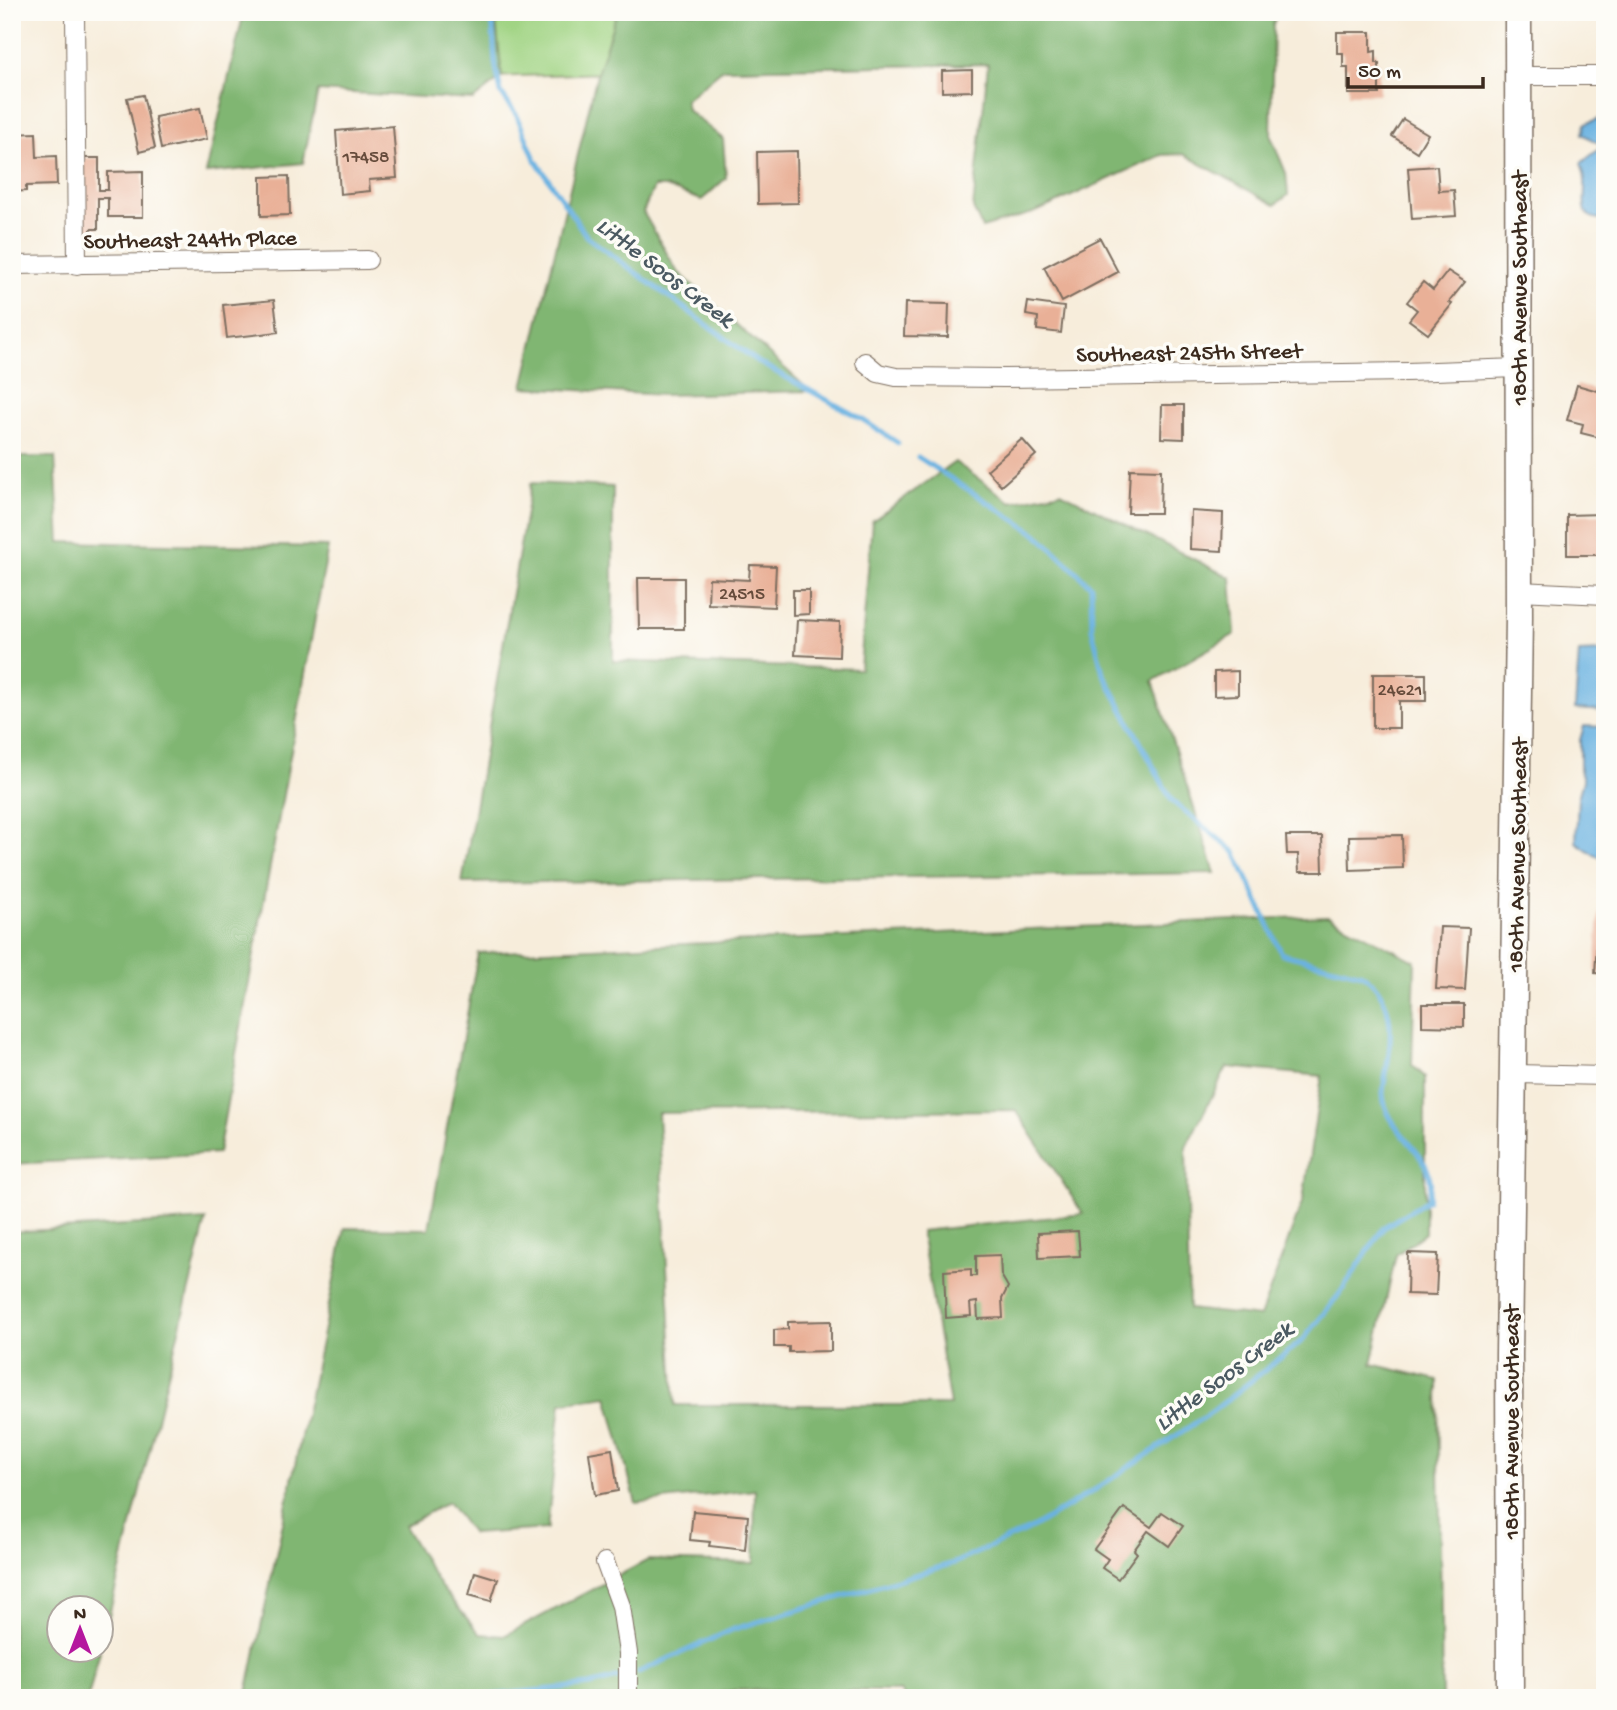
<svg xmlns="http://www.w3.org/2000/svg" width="1617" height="1710" viewBox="0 0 1617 1710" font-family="'Gochi Hand',sans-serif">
  <rect width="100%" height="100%" fill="#fdfcf7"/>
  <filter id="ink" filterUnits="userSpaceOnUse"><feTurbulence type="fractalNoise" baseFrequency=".0143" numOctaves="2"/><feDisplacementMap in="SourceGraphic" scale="14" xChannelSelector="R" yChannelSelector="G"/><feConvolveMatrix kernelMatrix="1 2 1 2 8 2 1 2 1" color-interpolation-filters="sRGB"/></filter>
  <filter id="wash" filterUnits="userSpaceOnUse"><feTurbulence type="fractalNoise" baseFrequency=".00686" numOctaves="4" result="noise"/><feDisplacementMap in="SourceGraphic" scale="28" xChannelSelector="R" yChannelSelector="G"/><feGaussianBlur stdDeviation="1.57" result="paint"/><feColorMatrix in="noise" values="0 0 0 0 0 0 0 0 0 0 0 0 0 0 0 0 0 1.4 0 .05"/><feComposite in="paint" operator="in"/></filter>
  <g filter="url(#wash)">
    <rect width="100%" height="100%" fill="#f7eddb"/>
    <!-- green -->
    <polygon fill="#a1d484" stroke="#6e7f51" stroke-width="2" points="489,12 1244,12 1245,59 723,69 489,77"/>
    <!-- forest -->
    <g fill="#80b672" stroke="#5e7048" stroke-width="2" fill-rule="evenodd">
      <polygon points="244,12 495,12 502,77 473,100 318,91 303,163 206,173"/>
      <polygon points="617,12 1278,12 1273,24 1271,137 1286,173 1288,195 1275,205 1183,154 1162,155 1036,212 982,228 973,208 988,64 723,69 685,100 687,110 723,139 726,178 702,200 665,187 654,187 643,212 677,271 810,391 664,395 523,387 597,74"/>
      <polygon points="12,457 55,457 60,542 328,547 218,1153 12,1164"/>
      <polygon points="955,462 1011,502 1061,492 1231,578 1235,634 1153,681 1215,873 462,883 531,483 613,487 613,661 860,669 872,521"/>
      <path d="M1328,916L1415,961L1412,1065L1425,1077V1233L1396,1255L1372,1364L1438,1380L1442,1698H904L902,1691L735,1690L695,1698H246L345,1228L429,1229L478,953ZM1227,1067L1322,1076L1303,1200L1260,1317L1189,1309L1186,1147ZM1016,1110L1083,1214L921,1231L950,1405H675L658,1113ZM607,1396L636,1503L755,1490L754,1563L648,1560L504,1636L480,1634L440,1586L404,1526L448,1502L472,1534L547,1529L561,1403Z"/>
      <polygon points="206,1220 102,1644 102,1608 60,1608 60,1650 100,1651 88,1698 12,1698 12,1232"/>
    </g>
    <!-- water -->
    <g fill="#6ab2e1" stroke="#526e80" stroke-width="2">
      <path d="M1598,119L1605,120V219C1579,220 1585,204 1585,186C1586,178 1583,170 1581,163L1599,149L1600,144L1582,134L1585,124Z"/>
      <polygon points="1605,651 1605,711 1575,709 1579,652"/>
      <polygon points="1584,726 1605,727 1605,858 1596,856 1576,842 1578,798 1583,781 1580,770 1580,740"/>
    </g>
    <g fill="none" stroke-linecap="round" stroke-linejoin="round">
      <!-- stream -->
      <g stroke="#6ab2e1" stroke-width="5">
        <polyline points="492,12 495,63 501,93 517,116 535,159 587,237 758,362 860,418 898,443"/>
        <path d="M639,1672L734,1629L954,1563L1034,1527L1096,1489L1213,1411L1303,1340L1341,1292L1384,1227L1428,1200C1429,1194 1432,1185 1430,1179C1425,1148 1385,1129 1383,1094C1383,1086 1386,1076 1387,1067C1393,1033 1394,996 1362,974L1282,954L1235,852L1172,801L1103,673L1092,629L1091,586L1038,535L918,457"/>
        <polyline points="466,1698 590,1685 617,1678"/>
      </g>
    </g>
    <g id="blocks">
      <!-- building -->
      <g fill="#e9b097">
        <polygon points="1337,32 1371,32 1371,52 1376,51 1376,63 1379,63 1379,94 1348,94 1348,67 1343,67 1343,53 1337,53"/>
        <polygon points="972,70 972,91 942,92 942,71"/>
        <polygon points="143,95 155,148 139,152 127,98"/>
        <polygon points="200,108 207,139 161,149 155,117"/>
        <polygon points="1403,119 1428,134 1417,152 1392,136"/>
        <polygon points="393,126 397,178 369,180 370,191 340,194 336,131"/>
        <polygon points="36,133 37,157 56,156 57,185 26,186 26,191 12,192 12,134"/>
        <polygon points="797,151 798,203 758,204 757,152"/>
        <polygon points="82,158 99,158 99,190 108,190 108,172 143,171 143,217 108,217 108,198 98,198 98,229 91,229 91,236 85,236"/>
        <polygon points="1437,166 1439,191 1454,190 1456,216 1412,219 1408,168"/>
        <polygon points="289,176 290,215 261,216 261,177"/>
        <polygon points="1100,238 1118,272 1062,302 1044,267"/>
        <polygon points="1448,271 1465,282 1449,302 1452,304 1428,334 1409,320 1417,310 1407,302 1423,282 1433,290"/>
        <polygon points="274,300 278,332 227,338 223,305"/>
        <polygon points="1028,302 1064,307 1061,333 1037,330 1038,317 1026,315"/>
        <polygon points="905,303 949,304 948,337 904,336"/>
        <polygon points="1577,385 1605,393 1605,439 1581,433 1583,424 1567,420"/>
        <polygon points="1162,405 1184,405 1184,439 1161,438"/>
        <polygon points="1022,439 1036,455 1001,486 987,470"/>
        <polygon points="1130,469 1161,470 1160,513 1128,513"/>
        <polygon points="1191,511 1223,513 1222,551 1190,549"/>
        <polygon points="1602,514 1603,555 1567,555 1567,515"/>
        <polygon points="750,565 776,566 774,607 708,604 709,578 749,580"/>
        <polygon points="638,578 684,578 684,629 639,629"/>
        <polygon points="793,590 809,590 809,614 793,615"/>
        <polygon points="797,620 840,622 839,657 795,655"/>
        <polygon points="1238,671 1238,695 1214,696 1214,672"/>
        <polygon points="1373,674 1426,674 1426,701 1399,701 1399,728 1373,728"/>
        <polygon points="1402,835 1403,868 1350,870 1349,836"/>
        <polygon points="1286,836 1322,836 1323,872 1299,872 1298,854 1287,854"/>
        <polygon points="1599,913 1605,913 1605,974 1595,973"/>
        <polygon points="1440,927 1469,928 1465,990 1436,989"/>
        <polygon points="1422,1004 1464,1004 1464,1027 1422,1026"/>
        <polygon points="1078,1231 1080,1256 1039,1258 1038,1233"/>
        <polygon points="1408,1253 1438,1254 1436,1295 1407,1294"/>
        <polygon points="1000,1255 1001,1275 1008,1287 1002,1299 1003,1318 978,1319 977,1302 970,1303 971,1316 946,1318 944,1271 971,1269 971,1276 976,1276 976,1256"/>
        <polygon points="831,1321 831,1351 789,1352 789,1347 774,1347 774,1330 788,1329 788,1322"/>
        <polygon points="612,1449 618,1491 595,1495 589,1453"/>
        <polygon points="1124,1508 1151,1527 1162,1512 1183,1526 1169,1546 1148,1531 1134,1550 1137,1553 1118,1579 1102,1568 1108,1559 1094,1549"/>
        <polygon points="693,1511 748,1516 745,1550 709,1546 710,1542 690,1540"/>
        <polygon points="475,1572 498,1579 491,1601 469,1595"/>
      </g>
    </g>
  </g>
  <g filter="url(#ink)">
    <use href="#blocks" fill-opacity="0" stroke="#7d6e60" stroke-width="2"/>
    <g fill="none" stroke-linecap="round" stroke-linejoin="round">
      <defs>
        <g id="street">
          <polyline points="75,12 77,265"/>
          <polyline points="1518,76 1605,76"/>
          <polyline points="12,265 368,260"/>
          <polyline points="865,362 878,373 896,377 1005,378 1407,372 1518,368"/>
          <polyline points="1519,591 1605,595"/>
          <polyline points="1514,1074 1605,1076"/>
          <polyline points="605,1562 621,1606 628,1653 628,1698"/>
        </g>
        <polyline id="secondary" points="1510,1698 1509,1355 1519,617 1518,12"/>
      </defs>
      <!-- street casing -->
      <use href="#street" stroke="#7d6e60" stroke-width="20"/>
      <!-- secondary casing -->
      <use href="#secondary" stroke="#7d6e60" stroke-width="29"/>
      <!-- street -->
      <use href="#street" stroke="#fff" stroke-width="18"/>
      <!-- secondary -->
      <use href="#secondary" stroke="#fff" stroke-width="26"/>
    </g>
  </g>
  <g text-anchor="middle" stroke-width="7" stroke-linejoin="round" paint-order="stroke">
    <!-- number labels -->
    <g font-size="19" fill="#664c3c">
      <text x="366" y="162">17458</text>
      <text x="742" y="599">24515</text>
      <text x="1400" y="695">24621</text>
    </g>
    <!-- street labels -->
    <g font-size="23" fill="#3b2a1e" stroke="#fdfcf7">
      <text transform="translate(190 238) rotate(-1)" y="8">Southeast 244th Place</text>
      <text transform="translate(1518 288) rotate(-90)" y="8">180th Avenue Southeast</text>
      <text transform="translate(1189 351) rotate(-1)" y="8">Southeast 245th Street</text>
      <text transform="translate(1516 855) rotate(-89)" y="8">180th Avenue Southeast</text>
      <text transform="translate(1510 1422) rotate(-90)" y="8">180th Avenue Southeast</text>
    </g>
    <!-- water labels -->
    <g font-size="24" font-style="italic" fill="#4b5a62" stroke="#fdfcf7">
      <text transform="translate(666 271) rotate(37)" y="8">Little Soos Creek</text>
      <text transform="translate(1223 1375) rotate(-37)" y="8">Little Soos Creek</text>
    </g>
  </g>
  <!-- margin -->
  <rect width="1617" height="1710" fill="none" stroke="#fdfcf7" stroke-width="42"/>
  <!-- north arrow -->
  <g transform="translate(80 1629)"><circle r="33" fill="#fdfcf7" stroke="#afa8a0" stroke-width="2"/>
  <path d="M0-5L12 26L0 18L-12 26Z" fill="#b5179e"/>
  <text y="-10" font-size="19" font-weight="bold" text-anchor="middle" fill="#3b2a1e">N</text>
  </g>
  <!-- scale -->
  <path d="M1348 77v10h135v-10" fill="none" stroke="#3b2a1e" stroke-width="3.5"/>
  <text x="1358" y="77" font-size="21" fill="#3b2a1e" stroke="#fdfcf7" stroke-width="5" paint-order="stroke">50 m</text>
</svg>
